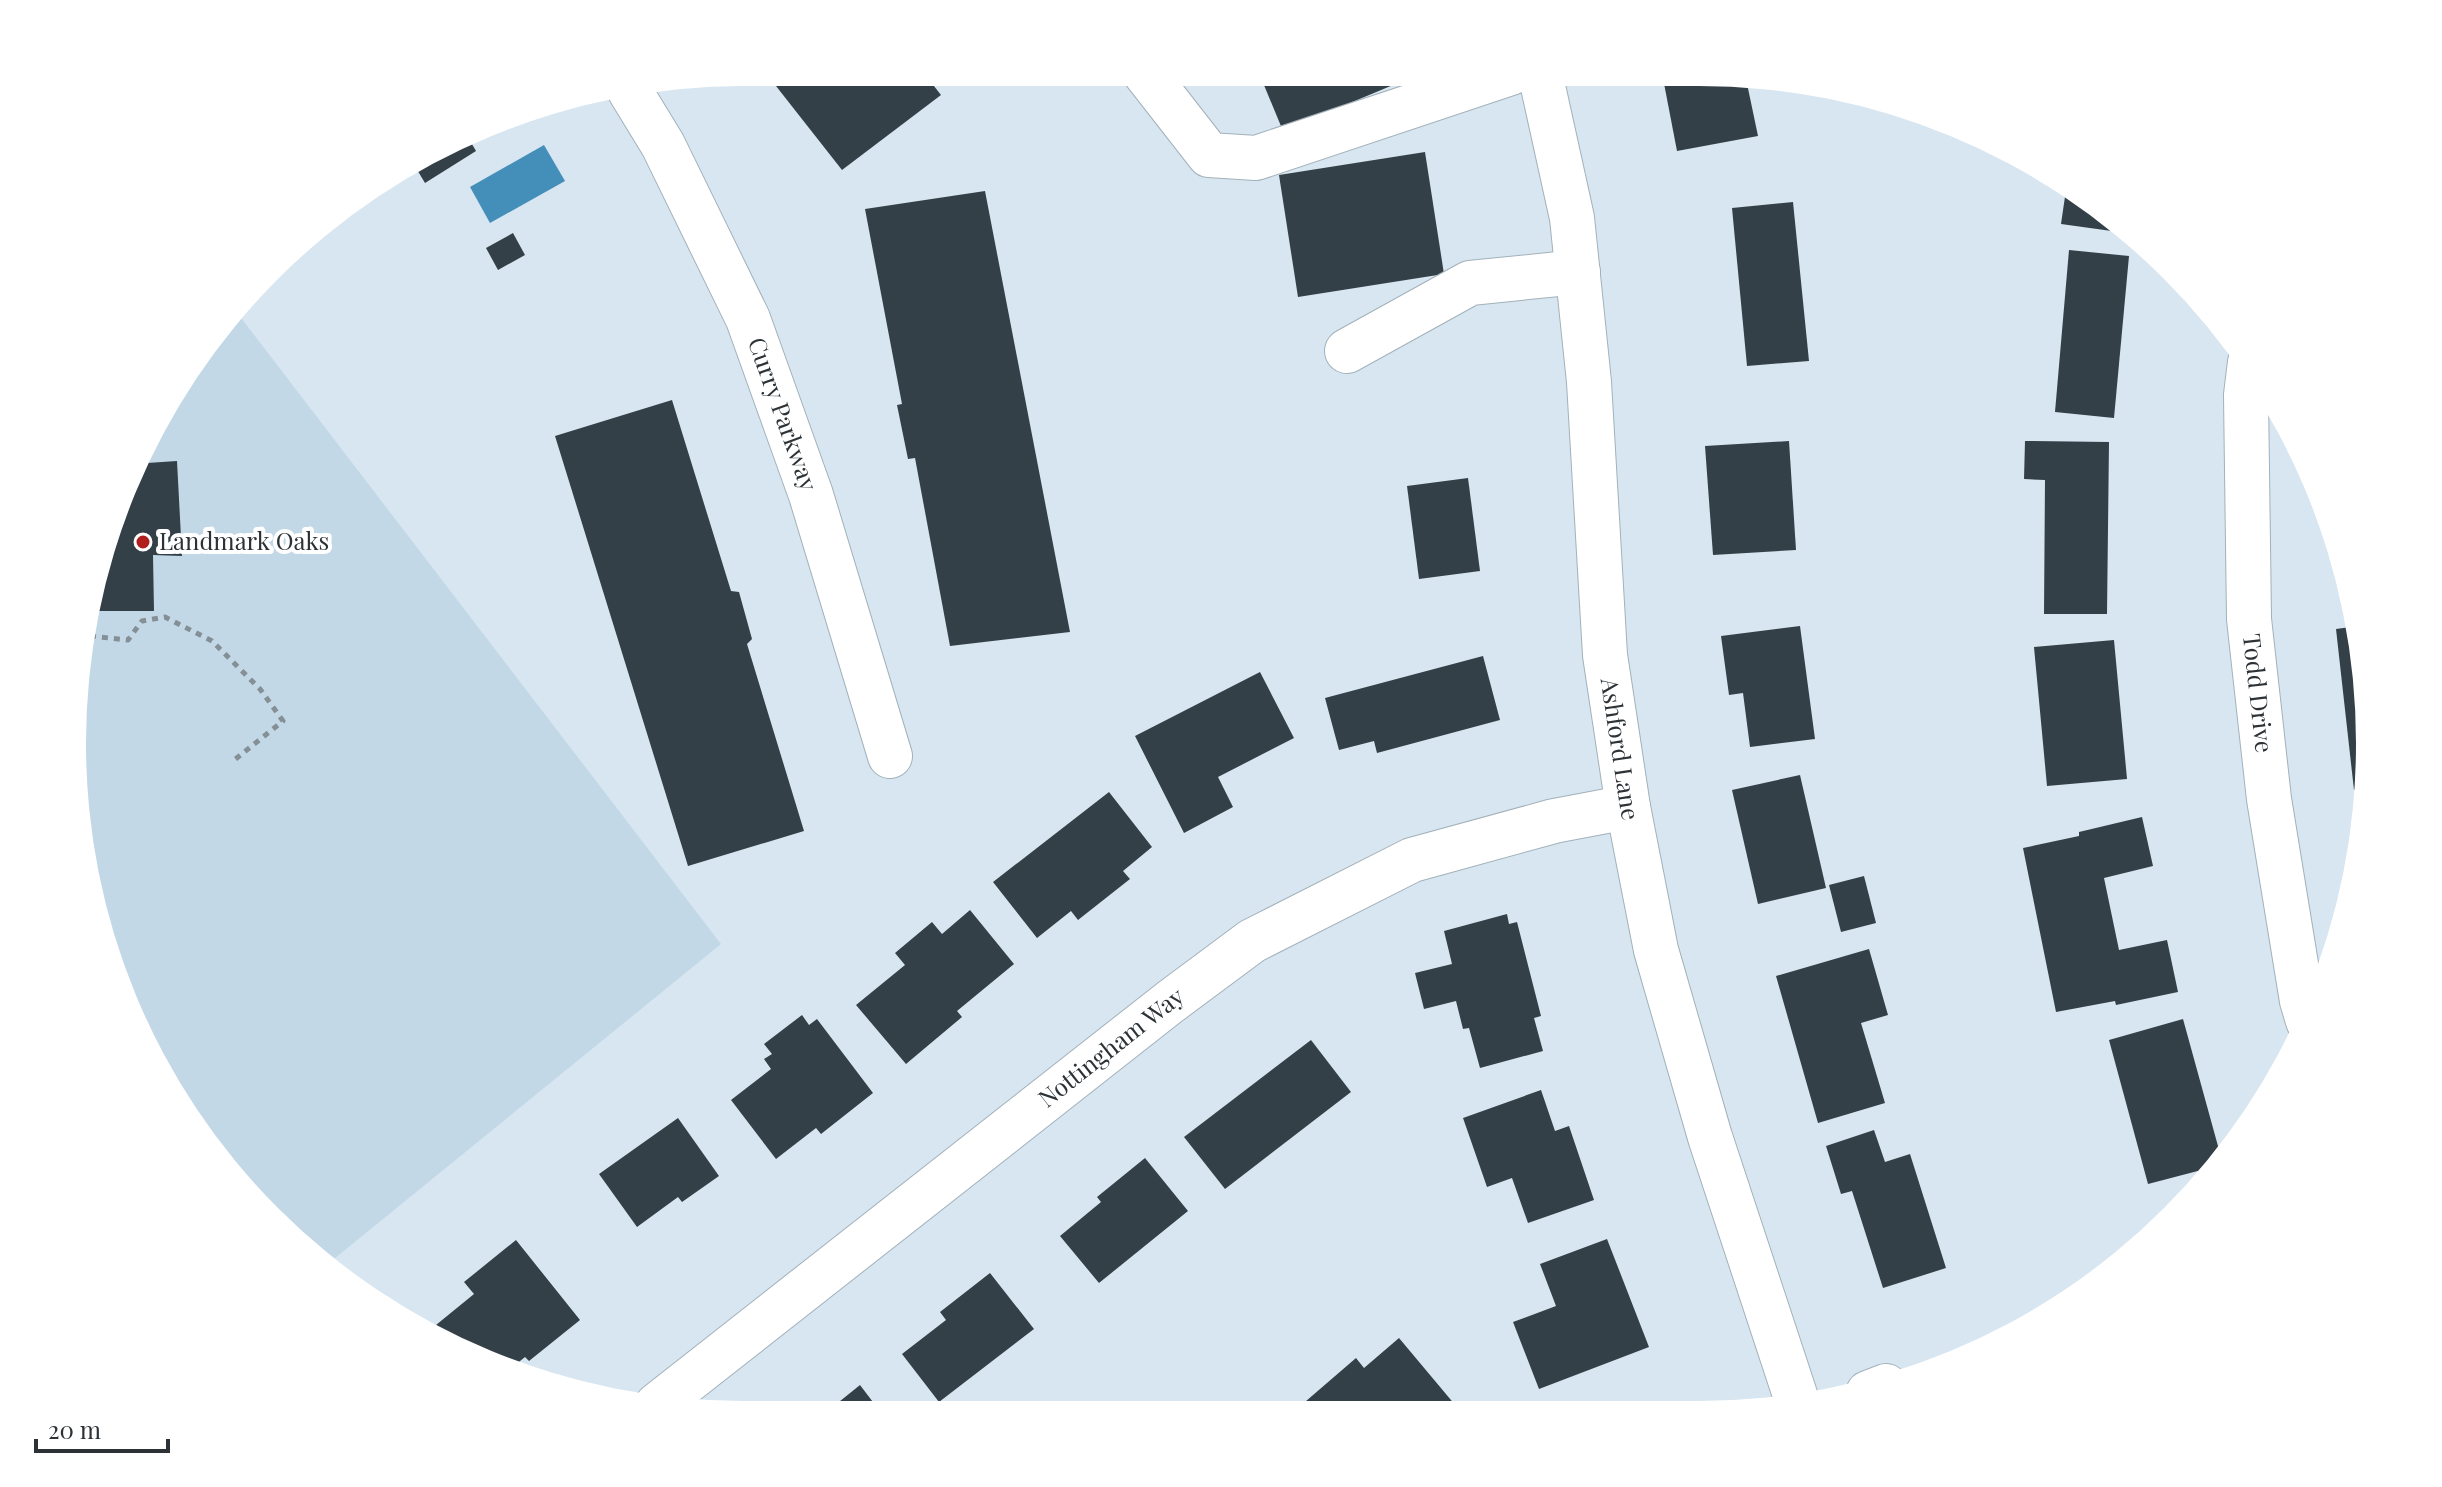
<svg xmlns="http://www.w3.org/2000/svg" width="2442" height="1487" viewBox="0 0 2442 1487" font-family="'Playfair Display',serif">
  <rect width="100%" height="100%" fill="#d7e6f0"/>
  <!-- built -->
  <polygon fill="#c3d8e7" points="238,314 721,944 329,1263 210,1152 108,959 72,743 107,528 185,370"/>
  <!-- water -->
  <polygon fill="#448fba" points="544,145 565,181 490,223 470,187"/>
  <!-- building -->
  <g fill="#344048">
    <polygon points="765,72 923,72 941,95 842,170"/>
    <polygon points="1259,73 1416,73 1417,75 1283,131"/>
    <polygon points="1662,73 1745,74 1758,136 1677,151"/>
    <polygon points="469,139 476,151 425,183 416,168"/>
    <polygon points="1425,152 1444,274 1298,297 1279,175"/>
    <polygon points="2067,183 2126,230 2126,233 2061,224"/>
    <polygon points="985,191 1070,632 950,646 915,458 908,459 897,405 902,404 865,209"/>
    <polygon points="1793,202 1809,361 1747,366 1732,208"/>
    <polygon points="513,233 525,255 498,270 486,248"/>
    <polygon points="2069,250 2129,256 2114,418 2055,412"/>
    <polygon points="672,400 731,591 739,592 752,639 747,644 804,831 688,866 555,436"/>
    <polygon points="1789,441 1796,550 1713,555 1705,446"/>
    <polygon points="2025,441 2109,442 2107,614 2044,614 2045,480 2024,479"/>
    <polygon points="147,448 147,463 177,461 182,556 153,555 154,611 94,611 107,528"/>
    <polygon points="1468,478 1480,571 1419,579 1407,486"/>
    <polygon points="1800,626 1815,739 1750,747 1743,693 1729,695 1721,636"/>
    <polygon points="2358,626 2370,744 2366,789 2354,790 2336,629"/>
    <polygon points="2114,640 2127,779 2047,786 2034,647"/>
    <polygon points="1483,656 1500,720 1377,753 1374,741 1339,750 1325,698"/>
    <polygon points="1260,672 1294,738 1218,777 1233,807 1184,833 1135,736"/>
    <polygon points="1800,775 1826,888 1758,904 1732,790"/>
    <polygon points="1109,792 1152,847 1123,871 1130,879 1078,920 1071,911 1037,938 993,882"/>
    <polygon points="2142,817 2153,866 2104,878 2119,950 2167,940 2178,992 2116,1005 2115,1001 2056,1012 2023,848 2079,836 2079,832"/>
    <polygon points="1864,876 1876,923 1841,932 1829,885"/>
    <polygon points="970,910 1014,964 957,1011 962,1017 906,1064 856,1005 905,965 895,953 932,922 942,934"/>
    <polygon points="1507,914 1509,924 1517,922 1541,1016 1534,1018 1543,1051 1480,1068 1469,1028 1463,1029 1456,1001 1424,1009 1415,973 1452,964 1444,931"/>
    <polygon points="1869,949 1888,1015 1861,1023 1885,1103 1818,1123 1776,976"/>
    <polygon points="802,1015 809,1025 817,1019 873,1093 821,1134 816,1128 776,1159 731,1100 771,1069 764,1059 772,1054 764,1044"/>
    <polygon points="2183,1019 2221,1157 2213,1167 2148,1184 2109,1040"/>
    <polygon points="1311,1040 1351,1092 1225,1189 1184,1137"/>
    <polygon points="1541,1090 1555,1131 1569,1126 1594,1200 1528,1223 1512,1178 1487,1187 1463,1118"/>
    <polygon points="678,1118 719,1176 682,1202 678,1197 637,1227 599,1174"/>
    <polygon points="1874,1130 1885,1162 1910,1154 1946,1268 1883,1288 1852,1191 1841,1194 1826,1146"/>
    <polygon points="1145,1158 1188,1211 1099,1283 1060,1236 1101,1202 1097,1197"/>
    <polygon points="1607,1239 1649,1347 1539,1389 1513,1322 1556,1306 1540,1264"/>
    <polygon points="516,1240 580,1320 529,1361 525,1357 509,1370 449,1340 436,1325 474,1294 464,1282"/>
    <polygon points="990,1273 1034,1329 939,1402 902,1354 946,1320 940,1312"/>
    <polygon points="1399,1338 1456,1406 1447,1414 1291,1414 1356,1358 1364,1368"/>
    <polygon points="860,1385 882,1414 824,1414"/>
  </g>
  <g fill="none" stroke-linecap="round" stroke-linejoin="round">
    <defs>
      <g id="minor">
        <polyline points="1145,73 1209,155 1256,158 1511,73"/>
        <path id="s1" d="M1540,73L1572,218L1589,382L1605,655L1628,807L1656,950L1710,1137L1798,1404"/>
        <path id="s2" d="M630,91L663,145L748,319L811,495L890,756"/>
        <polyline points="1347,351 1470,283 1578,272"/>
        <path id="s3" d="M2250,362L2246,395L2249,619L2269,799L2302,1001L2308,1021"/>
        <polyline points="1868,1393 1886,1386"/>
        <path id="s4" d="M657,1405L1170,1002L1252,941L1412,860L1554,821L1628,807"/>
      </g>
    </defs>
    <!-- minor casing -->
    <use href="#minor" stroke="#a2b1ba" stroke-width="46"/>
    <!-- path -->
    <polyline stroke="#848f96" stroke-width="5" stroke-dasharray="6 6" stroke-linecap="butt" points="90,636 128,640 142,621 165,617 212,641 260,689 283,721 233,761"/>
    <!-- minor -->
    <use href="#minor" stroke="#fff" stroke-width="44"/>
  </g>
  <!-- markers -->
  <circle fill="#b01f1e" stroke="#fff" stroke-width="3" cx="143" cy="542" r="8"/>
  <g text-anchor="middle" stroke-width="8" stroke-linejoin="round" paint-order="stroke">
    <!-- street labels -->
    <g font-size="24" fill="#2c3236" stroke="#fff">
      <text dy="8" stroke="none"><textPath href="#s2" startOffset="358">Curry Parkway</textPath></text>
      <text dy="8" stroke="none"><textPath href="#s3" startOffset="332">Todd Drive</textPath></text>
      <text dy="8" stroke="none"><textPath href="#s1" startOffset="682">Ashford Lane</textPath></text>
      <text dy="8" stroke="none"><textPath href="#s4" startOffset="578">Nottingham Way</textPath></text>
    </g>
    <!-- poi labels -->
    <g font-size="24" fill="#2c3236" stroke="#fff" text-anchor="start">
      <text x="159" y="550">Landmark Oaks</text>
    </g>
  </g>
  <!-- crop -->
  <path d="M0 0H2442V1487H0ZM743 86H1699A657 657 0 0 1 2356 743V744A657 657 0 0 1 1699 1401H743A657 657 0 0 1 86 744V743A657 657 0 0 1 743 86Z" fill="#fff" fill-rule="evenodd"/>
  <!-- scale -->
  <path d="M36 1439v12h132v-12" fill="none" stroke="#2c3236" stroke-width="4"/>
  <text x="48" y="1439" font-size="24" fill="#2c3236" stroke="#ffffff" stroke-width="6" paint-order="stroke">20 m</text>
</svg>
